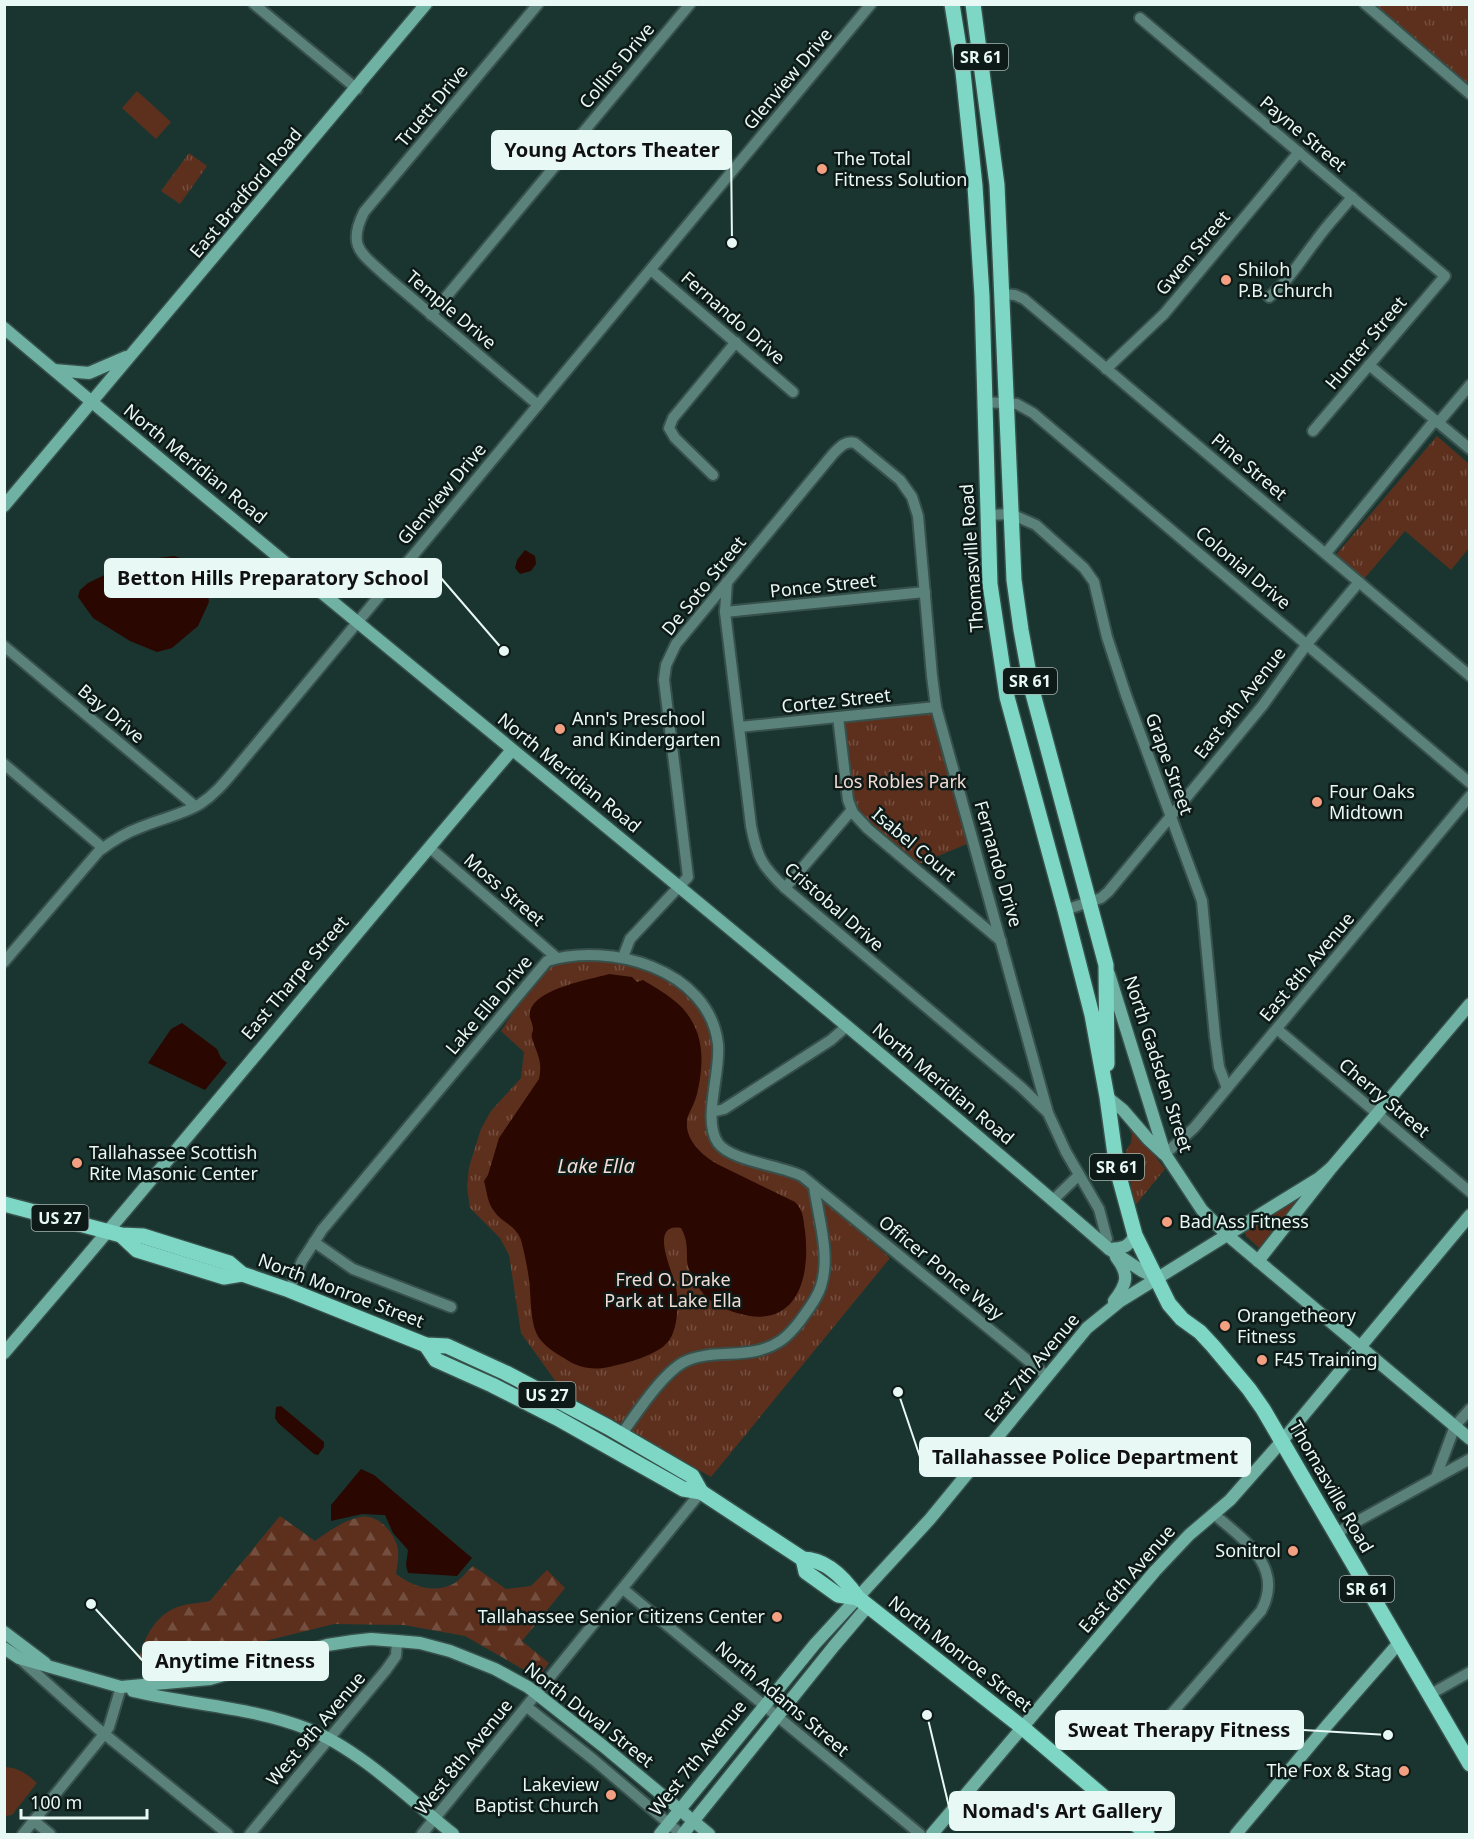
<svg xmlns="http://www.w3.org/2000/svg" width="1474" height="1839" viewBox="0 0 1474 1839" font-family="'Noto Sans',sans-serif">
  <defs>
    <pattern id="forest-firs" width="22" height="20" patternUnits="userSpaceOnUse" patternTransform="scale(1.5)"><rect width="22" height="20" fill="#5d301e"/><path d="M5 1l3.5 6h-7zM16 11l3.5 6h-7z" fill="#744f3f"/></pattern>
    <pattern id="park-tufts" width="24" height="20" patternUnits="userSpaceOnUse" patternTransform="scale(1.5)"><rect width="24" height="20" fill="#5d301e"/><path d="M3 7l-1-3M5 7V3M7 7l1-3M15 17l-1-3M17 17v-4M19 17l1-3" fill="none" stroke="#744f3f"/></pattern>
  </defs>
  <rect width="100%" height="100%" fill="#1a352f"/>
  <!-- grass -->
  <g fill="#5d301e">
    <polygon points="137,91 171,122 156,139 122,108"/>
    <polygon points="1306,1194 1263,1246 1259,1248 1246,1236 1245,1232"/>
    <path d="M5,1767C19,1768 27,1774 37,1783L12,1815L5,1816Z"/>
  </g>
  <!-- forest -->
  <path fill="url(#forest-firs)" d="M280,1516L315,1541C328,1532 344,1520 360,1517C378,1513 396,1534 398,1550C399,1558 397,1566 396,1574C413,1587 435,1594 455,1583C461,1579 467,1571 473,1566L506,1589L531,1586L547,1570L565,1588L522,1641L549,1663L540,1675H533L465,1636L404,1625L334,1624L265,1641L212,1667L157,1672L139,1659C144,1636 158,1612 181,1606C190,1603 200,1603 210,1601Z"/>
  <!-- park -->
  <g fill="url(#park-tufts)">
    <polygon points="1375,5 1469,5 1469,86"/>
    <polygon points="189,153 207,166 180,204 161,191"/>
    <polygon points="1437,436 1469,464 1469,548 1451,570 1405,531 1363,580 1335,556"/>
    <polygon points="934,711 969,843 917,865 864,822 853,805 844,722 847,720"/>
    <path d="M600,960C648,966 699,985 711,1037C712,1043 714,1049 715,1055C715,1084 694,1123 716,1148C734,1169 769,1165 792,1176C800,1180 807,1187 814,1193C841,1213 865,1236 890,1258L711,1477L564,1393L521,1333L509,1255L500,1238L470,1208L467,1187L469,1167L481,1129L491,1111L521,1078L524,1052L501,1031C514,1012 540,967 562,962C574,959 588,960 600,960Z"/>
    <polygon points="1128,1120 1165,1169 1134,1207 1126,1151 1131,1143 1132,1134 1125,1122"/>
  </g>
  <!-- water -->
  <g fill="#2a0700">
    <polygon points="525,550 535,556 536,564 531,571 520,574 515,568 517,560"/>
    <polygon points="174,556 191,561 205,577 209,602 198,626 172,648 157,652 130,641 93,618 78,597 80,590 88,583 133,561"/>
    <path d="M609,974L632,977L637,982L643,980C659,990 680,1001 690,1018C705,1041 703,1068 697,1094C695,1102 691,1109 688,1116C682,1137 700,1154 717,1164L795,1202C804,1211 803,1219 805,1231C811,1279 796,1331 737,1313C724,1309 710,1303 702,1292C695,1284 687,1269 687,1259C687,1247 687,1238 681,1228C647,1222 674,1275 676,1287C679,1303 678,1333 666,1344C653,1357 620,1365 603,1368C589,1370 575,1366 564,1358C555,1353 546,1347 539,1338C531,1326 531,1304 530,1290C529,1274 525,1255 521,1240C516,1225 502,1223 494,1211C487,1202 487,1191 484,1181L488,1175L499,1138L539,1079C543,1060 537,1055 532,1038C531,1032 533,1034 533,1029C533,1022 528,1018 530,1011C537,988 589,980 609,974Z"/>
    <polygon points="182,1023 217,1049 221,1058 227,1063 205,1090 148,1063 171,1029"/>
    <polygon points="281,1406 324,1442 324,1447 318,1455 314,1454 278,1423 275,1418 276,1407"/>
    <polygon points="361,1469 374,1475 472,1558 457,1576 408,1573 406,1565 408,1550 393,1533 385,1515 362,1514 331,1521 331,1505"/>
  </g>
  <g fill="none" stroke-linecap="round" stroke-linejoin="round">
    <defs>
      <g id="street">
        <polyline points="254,4 357,89"/>
        <polyline points="1365,4 1470,94"/>
        <polyline points="1140,18 1445,276 1313,431"/>
        <polyline points="651,270 793,392"/>
        <polyline points="1002,294 1015,295 1024,299 1470,676"/>
        <path d="M1269,297C1288,282 1300,261 1315,242C1326,226 1340,212 1352,197"/>
        <polyline points="431,315 690,4"/>
        <polyline points="1369,365 1470,449"/>
        <polyline points="1106,369 1164,314 1299,152"/>
        <polyline points="985,402 1017,404 1033,413 1470,783"/>
        <path d="M538,405L387,277C363,254 346,248 364,212L538,4"/>
        <polyline points="1438,423 1470,385"/>
        <polyline points="713,475 675,438 669,428 673,418 736,342"/>
        <polyline points="987,515 1011,514 1036,525 1084,568 1094,582 1107,637 1126,695 1202,901 1215,1037 1219,1067 1227,1088"/>
        <polyline points="1326,553 1435,420"/>
        <path d="M727,582L725,612L751,826C757,857 762,866 785,888L1021,1087L1048,1113"/>
        <polyline points="725,612 925,592"/>
        <polyline points="4,646 195,806"/>
        <polyline points="838,717 848,800 853,813 868,829 1001,941"/>
        <polyline points="739,727 936,707"/>
        <polyline points="4,764 103,848"/>
        <polyline points="429,847 557,958"/>
        <polyline points="785,888 851,811"/>
        <polyline points="1065,910 1101,898 1108,892 1263,705 1307,644 1359,582"/>
        <path d="M623,957L630,939L688,877L664,680L666,665L676,644L833,454C839,448 845,440 855,443L900,480L912,497L918,516L932,676L936,707L1048,1113L1066,1152L1099,1209L1107,1239L1104,1244"/>
        <path d="M4,962L99,851C111,842 125,833 139,828C159,819 182,815 200,804C214,795 224,783 234,771L871,4"/>
        <polyline points="1277,1029 1470,1192"/>
        <polyline points="712,1112 724,1109 738,1100 831,1040 847,1026"/>
        <polyline points="1165,1154 1194,1128 1470,796"/>
        <polyline points="1053,1200 1079,1175"/>
        <polyline points="314,1242 353,1269 451,1307"/>
        <path d="M289,1290L302,1261L322,1230L547,961C609,942 709,968 718,1044C721,1073 702,1120 718,1143C731,1161 780,1165 802,1176L1047,1376"/>
        <path d="M621,1435C636,1414 662,1374 684,1362C706,1351 733,1356 756,1351C777,1346 787,1338 800,1321C808,1310 817,1299 821,1286C831,1255 818,1217 814,1186"/>
        <polyline points="1436,1477 1455,1426 1470,1409"/>
        <polyline points="1336,1533 1470,1459"/>
        <polyline points="623,1589 920,1834"/>
        <polyline points="19,1658 97,1728 228,1834"/>
        <polyline points="1429,1695 1470,1672"/>
        <polyline points="527,1707 594,1760 681,1834"/>
        <path d="M1166,1720L1261,1611C1285,1567 1244,1540 1215,1515"/>
        <polyline points="34,1821 50,1834"/>
        <polyline points="23,1834 105,1733 109,1727 121,1687"/>
        <polyline points="250,1834 386,1670 396,1656 397,1641"/>
        <polyline points="422,1834 701,1492"/>
      </g>
      <g id="secondary">
        <path d="M4,328C370,638 747,935 1109,1249L1142,1271L1157,1278"/>
        <polyline points="54,370 89,373 126,357"/>
        <polyline points="4,506 426,4"/>
        <polyline points="1109,974 1165,1154 1202,1210 1226,1234 1470,1439"/>
        <polyline points="1107,1097 1123,1110 1148,1139 1164,1154"/>
        <path d="M1109,1249C1123,1248 1128,1248 1135,1235"/>
        <polyline points="1258,1261 1332,1167 1470,1004"/>
        <path d="M1114,1301C1127,1284 1130,1275 1116,1257"/>
        <path d="M4,1353C176,1154 341,950 512,750"/>
        <polyline points="4,1632 45,1663"/>
        <polyline points="4,1648 19,1658 121,1687 210,1679 327,1645 353,1641 371,1639 397,1641 420,1643 450,1651 495,1669 528,1687 603,1746 709,1834"/>
        <path d="M133,1691C191,1705 252,1707 308,1729C359,1749 411,1800 453,1834"/>
        <polyline points="660,1834 815,1644 930,1519 1087,1328 1119,1302 1319,1178 1332,1167"/>
        <polyline points="683,1834 834,1646 868,1606"/>
        <polyline points="932,1834 1155,1571 1189,1535 1230,1500 1282,1441 1470,1215"/>
        <polyline points="1236,1834 1329,1723 1398,1644"/>
      </g>
      <g id="primary">
        <polyline points="952,4 963,72 975,186 982,296 990,584 1007,697 1065,910 1092,1015 1107,1097 1117,1169 1135,1235 1169,1304 1182,1319 1200,1332 1213,1346 1249,1389 1263,1409 1470,1764"/>
        <polyline points="973,4 997,185 1014,580 1021,630 1032,690 1106,965 1107,1064"/>
        <polyline points="4,1204 121,1235 143,1236 229,1263 242,1274 289,1290 426,1345 447,1346 506,1373 608,1427 692,1476 701,1492"/>
        <polyline points="121,1235 137,1250 224,1277 242,1274"/>
        <path d="M426,1345L436,1360L492,1385L557,1418L683,1489L701,1492L803,1559C827,1559 845,1579 858,1598L1023,1728L1147,1834"/>
        <polyline points="803,1559 806,1572 838,1595 858,1598"/>
      </g>
    </defs>
    <!-- street casing -->
    <use href="#street" stroke="#37504b" stroke-width="14"/>
    <!-- secondary casing -->
    <use href="#secondary" stroke="#37504b" stroke-width="15"/>
    <!-- primary casing -->
    <use href="#primary" stroke="#37504b" stroke-width="18"/>
    <!-- street -->
    <use href="#street" stroke="#5a827a" stroke-width="10"/>
    <!-- secondary -->
    <use href="#secondary" stroke="#6fb2a4" stroke-width="12"/>
    <!-- primary -->
    <use href="#primary" stroke="#7ed6c4" stroke-width="15"/>
  </g>
  <!-- markers -->
  <g fill="#f2a081" stroke="#0e1a17" stroke-width="2">
    <circle cx="822" cy="169" r="6"/>
    <circle cx="1226" cy="280" r="6"/>
    <circle cx="560" cy="729" r="6"/>
    <circle cx="1317" cy="802" r="6"/>
    <circle cx="77" cy="1163" r="6"/>
    <circle cx="1167" cy="1222" r="6"/>
    <circle cx="1225" cy="1326" r="6"/>
    <circle cx="1262" cy="1360" r="6"/>
    <circle cx="1293" cy="1551" r="6"/>
    <circle cx="777" cy="1617" r="6"/>
    <circle cx="1404" cy="1771" r="6"/>
    <circle cx="611" cy="1795" r="6"/>
  </g>
  <g text-anchor="middle" stroke-width="5" stroke-linejoin="round" paint-order="stroke">
    <!-- shield labels -->
    <g fill="#0e1a17" stroke="#a7b5b2" stroke-width="1.5">
      <rect x="954" y="44" width="54" height="26" rx="4.5"/>
      <rect x="1003" y="668" width="54" height="26" rx="4.5"/>
      <rect x="1090" y="1154" width="54" height="26" rx="4.5"/>
      <rect x="31.5" y="1205" width="57" height="26" rx="4.5"/>
      <rect x="518.5" y="1382" width="57" height="26" rx="4.5"/>
      <rect x="1340" y="1576" width="54" height="26" rx="4.5"/>
    </g>
    <g font-size="16" font-weight="bold" fill="#e8f8f4">
      <text x="981" y="63">SR 61</text>
      <text x="1030" y="687">SR 61</text>
      <text x="1117" y="1173">SR 61</text>
      <text x="60" y="1224">US 27</text>
      <text x="547" y="1401">US 27</text>
      <text x="1367" y="1595">SR 61</text>
    </g>
    <!-- street labels -->
    <g font-size="18" fill="#e8f8f4" stroke="#0e1a17">
      <text transform="translate(617 66) rotate(-50)" y="6">Collins Drive</text>
      <text transform="translate(788 79) rotate(-50)" y="6">Glenview Drive</text>
      <text transform="translate(432 106) rotate(-50)" y="6">Truett Drive</text>
      <text transform="translate(1303 134) rotate(40)" y="6">Payne Street</text>
      <text transform="translate(246 193) rotate(-50)" y="6">East Bradford Road</text>
      <text transform="translate(1193 253) rotate(-50)" y="6">Gwen Street</text>
      <text transform="translate(451 310) rotate(40)" y="6">Temple Drive</text>
      <text transform="translate(733 318) rotate(41)" y="6">Fernando Drive</text>
      <text transform="translate(1366 343) rotate(-50)" y="6">Hunter Street</text>
      <text transform="translate(195 464) rotate(39)" y="6">North Meridian Road</text>
      <text transform="translate(1249 467) rotate(40)" y="6">Pine Street</text>
      <text transform="translate(442 494) rotate(-50)" y="6">Glenview Drive</text>
      <text transform="translate(972 558) rotate(-94)" y="6">Thomasville Road</text>
      <text transform="translate(1243 568) rotate(40)" y="6">Colonial Drive</text>
      <text transform="translate(704 586) rotate(-51)" y="6">De Soto Street</text>
      <text transform="translate(823 586) rotate(-6)" y="6">Ponce Street</text>
      <text transform="translate(836 701) rotate(-6)" y="6">Cortez Street</text>
      <text transform="translate(1240 703) rotate(-52)" y="6">East 9th Avenue</text>
      <text transform="translate(111 714) rotate(40)" y="6">Bay Drive</text>
      <text transform="translate(1169 764) rotate(70)" y="6">Grape Street</text>
      <text transform="translate(569 773) rotate(39)" y="6">North Meridian Road</text>
      <text transform="translate(914 845) rotate(40)" y="6">Isabel Court</text>
      <text transform="translate(998 864) rotate(74)" y="6">Fernando Drive</text>
      <text transform="translate(504 890) rotate(41)" y="6">Moss Street</text>
      <text transform="translate(834 907) rotate(41)" y="6">Cristobal Drive</text>
      <text transform="translate(1307 967) rotate(-50)" y="6">East 8th Avenue</text>
      <text transform="translate(295 978) rotate(-50)" y="6">East Tharpe Street</text>
      <text transform="translate(489 1005) rotate(-50)" y="6">Lake Ella Drive</text>
      <text transform="translate(1158 1064) rotate(72)" y="6">North Gadsden Street</text>
      <text transform="translate(943 1084) rotate(40)" y="6">North Meridian Road</text>
      <text transform="translate(1384 1098) rotate(40)" y="6">Cherry Street</text>
      <text transform="translate(941 1268) rotate(39)" y="6">Officer Ponce Way</text>
      <text transform="translate(341 1291) rotate(21)" y="6">North Monroe Street</text>
      <text transform="translate(1032 1368) rotate(-50)" y="6">East 7th Avenue</text>
      <text transform="translate(1331 1487) rotate(60)" y="6">Thomasville Road</text>
      <text transform="translate(1127 1579) rotate(-49)" y="6">East 6th Avenue</text>
      <text transform="translate(960 1654) rotate(38)" y="6">North Monroe Street</text>
      <text transform="translate(782 1699) rotate(40)" y="6">North Adams Street</text>
      <text transform="translate(589 1715) rotate(38)" y="6">North Duval Street</text>
      <text transform="translate(316 1729) rotate(-50)" y="6">West 9th Avenue</text>
      <text transform="translate(464 1757) rotate(-51)" y="6">West 8th Avenue</text>
      <text transform="translate(698 1758) rotate(-51)" y="6">West 7th Avenue</text>
    </g>
    <!-- poi labels -->
    <g font-size="18" fill="#e8f8f4" stroke="#0e1a17" text-anchor="start">
      <text x="834" y="165">The Total<tspan x="834" dy="21">Fitness Solution</tspan></text>
      <text x="1238" y="276">Shiloh<tspan x="1238" dy="21">P.B. Church</tspan></text>
      <text x="572" y="725">Ann's Preschool<tspan x="572" dy="21">and Kindergarten</tspan></text>
      <text x="1329" y="798">Four Oaks<tspan x="1329" dy="21">Midtown</tspan></text>
      <text x="89" y="1159">Tallahassee Scottish<tspan x="89" dy="21">Rite Masonic Center</tspan></text>
      <text x="1179" y="1228">Bad Ass Fitness</text>
      <text x="1237" y="1322">Orangetheory<tspan x="1237" dy="21">Fitness</tspan></text>
      <text x="1274" y="1366">F45 Training</text>
      <text x="1281" y="1557" text-anchor="end">Sonitrol</text>
      <text x="765" y="1623" text-anchor="end">Tallahassee Senior Citizens Center</text>
      <text x="1392" y="1777" text-anchor="end">The Fox &amp; Stag</text>
      <text x="599" y="1791" text-anchor="end">Lakeview<tspan x="599" dy="21">Baptist Church</tspan></text>
    </g>
    <!-- park labels -->
    <g font-size="18" fill="#f2dbd3" stroke="#0e1a17">
      <text x="900" y="788">Los Robles Park</text>
      <text x="673" y="1286">Fred O. Drake<tspan x="673" dy="21">Park at Lake Ella</tspan></text>
    </g>
    <!-- water labels -->
    <g font-size="20" font-style="italic" fill="#f2dcd3" stroke="#0e1a17">
      <text x="596" y="1173">Lake Ella</text>
    </g>
  </g>
  <!-- callouts -->
  <path fill="none" stroke="#e8f8f4" stroke-width="2" d="M732 243L731 150M504 651L441 578M898 1392L920 1457M91 1604L143 1661M1388 1735L1303 1730M927 1715L950 1811"/>
  <g fill="#e8f8f4" stroke="#0e1a17" stroke-width="2">
    <circle cx="732" cy="243" r="6"/>
    <circle cx="504" cy="651" r="6"/>
    <circle cx="898" cy="1392" r="6"/>
    <circle cx="91" cy="1604" r="6"/>
    <circle cx="1388" cy="1735" r="6"/>
    <circle cx="927" cy="1715" r="6"/>
  </g>
  <g fill="#e8f8f4" stroke="#e8f8f4" stroke-width="2">
    <rect x="492" y="131" width="239" height="38" rx="6"/>
    <rect x="105" y="559" width="336" height="38" rx="6"/>
    <rect x="920" y="1438" width="330" height="38" rx="6"/>
    <rect x="143" y="1642" width="185" height="38" rx="6"/>
    <rect x="1056" y="1711" width="247" height="38" rx="6"/>
    <rect x="950" y="1792" width="224" height="38" rx="6"/>
  </g>
  <g font-size="20" text-anchor="middle" font-weight="bold" fill="#111">
    <text x="612" y="157">Young Actors Theater</text>
    <text x="273" y="585">Betton Hills Preparatory School</text>
    <text x="1085" y="1464">Tallahassee Police Department</text>
    <text x="235" y="1668">Anytime Fitness</text>
    <text x="1179" y="1737">Sweat Therapy Fitness</text>
    <text x="1062" y="1818">Nomad's Art Gallery</text>
  </g>
  <!-- border -->
  <rect width="1474" height="1839" fill="none" stroke="#e8f8f4" stroke-width="12"/>
  <!-- scale -->
  <path d="M21 1809v9h126v-9" fill="none" stroke="#e8f8f4" stroke-width="3"/>
  <text x="30" y="1809" font-size="18" fill="#e8f8f4" stroke="#0e1a17" stroke-width="4.5" paint-order="stroke">100 m</text>
</svg>
